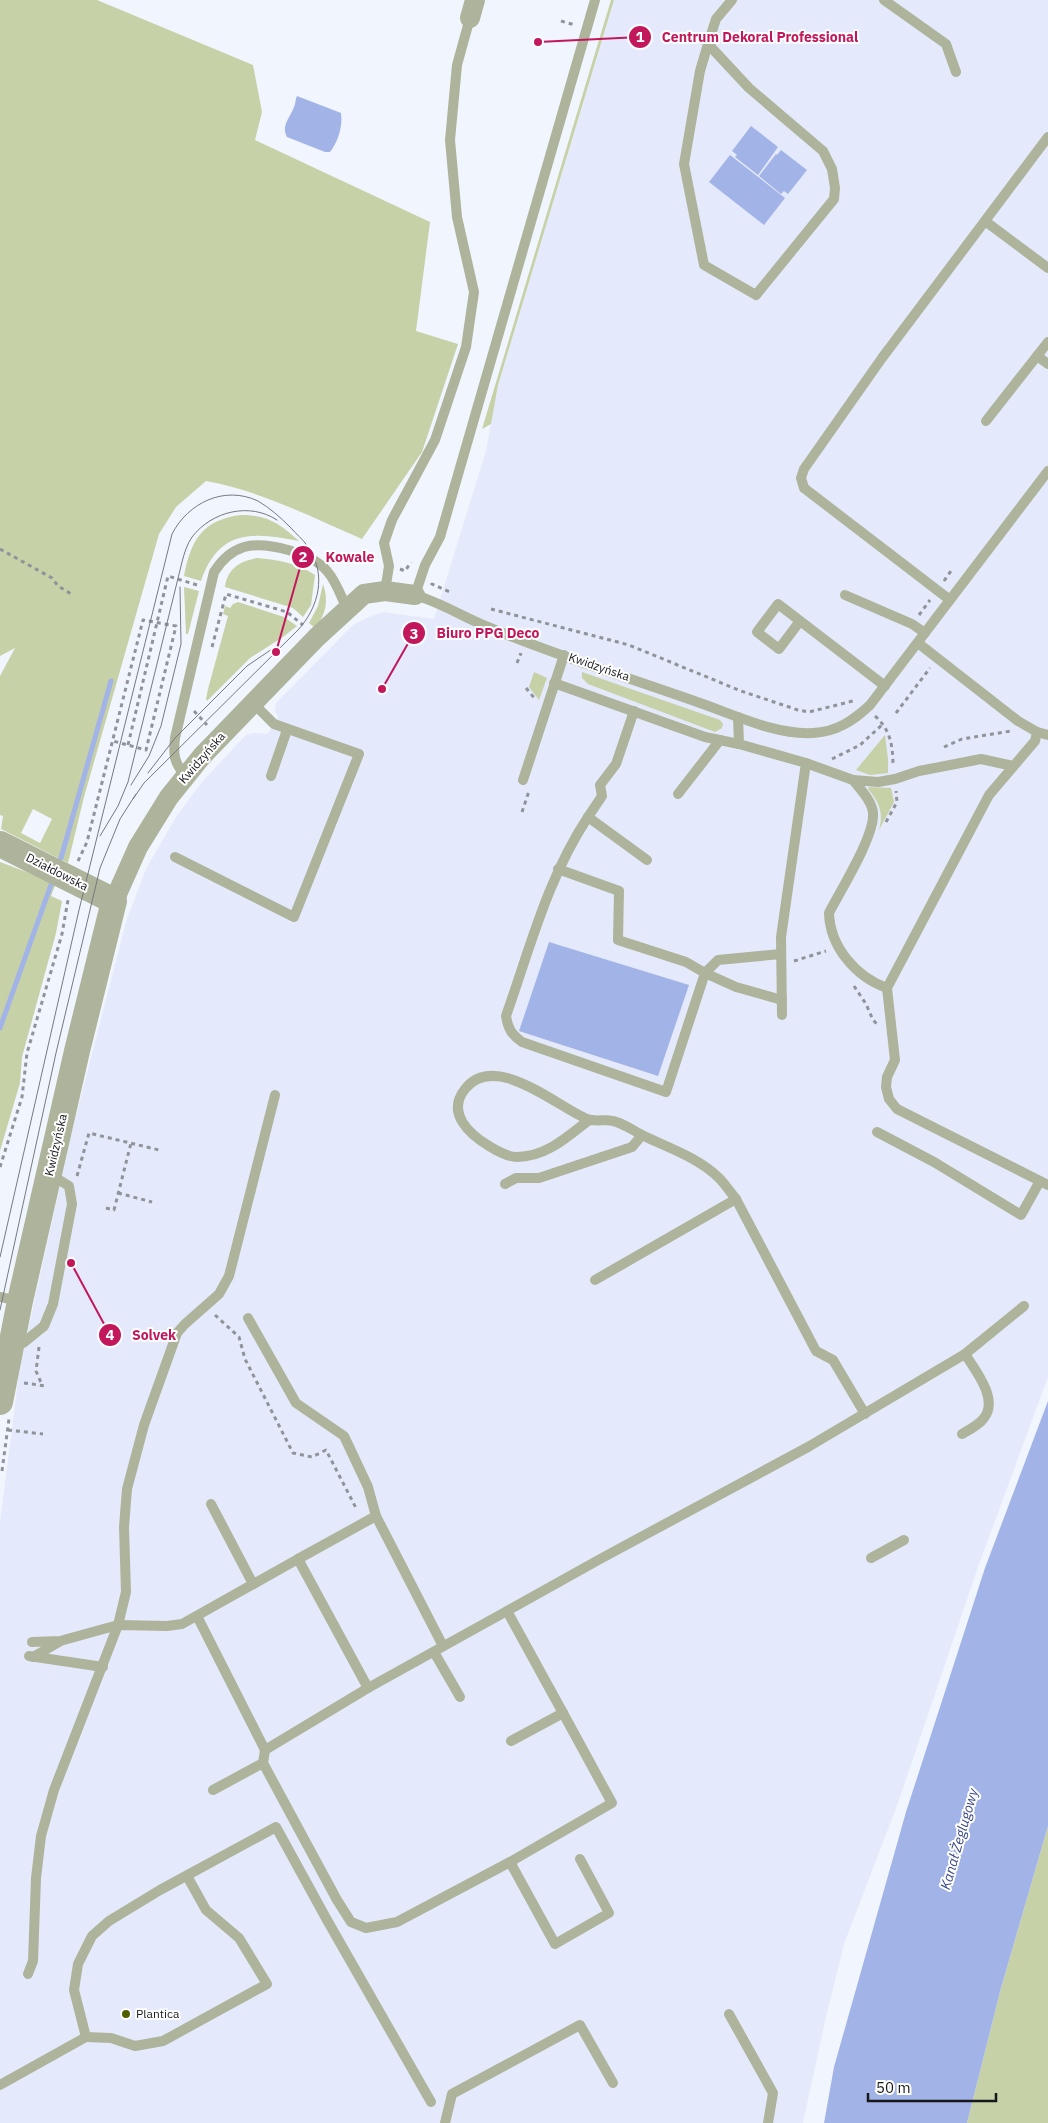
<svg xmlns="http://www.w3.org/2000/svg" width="1048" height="2123" viewBox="0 0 1048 2123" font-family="'IBM Plex Sans',sans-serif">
  <rect width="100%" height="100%" fill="#f1f5fe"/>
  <!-- built -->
  <polygon fill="#e4eafb" points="614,0 1048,0 1048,1377 978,1567 898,1803 844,1944 825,2021 803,2123 0,2123 0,1523 19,1373 28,1330 72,1131 126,922 146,869 176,817 202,782 246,735 253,733 265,734 269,732 278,717 275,711 276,703 353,625 369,617 384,612 434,619 486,451 498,385"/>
  <!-- green -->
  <g fill="#c7d1a7" fill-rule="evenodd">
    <path d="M0,0H97L253,65L262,112L255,140L430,222L416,331L458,344L422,452L362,539C311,517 261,491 206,481L176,507L159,534L84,797L68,863L1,829L3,816L0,815V676L15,648L0,656ZM33,809L52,819L40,843L21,833Z"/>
    <polygon points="611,0 614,0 498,385 491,424 482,429"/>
    <path d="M241,515C268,515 280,524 299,541C253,532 219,529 201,581L184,576C191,540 202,520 241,515Z"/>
    <path d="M257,558C278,560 298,563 315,575L311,605L303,617L293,608L225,587C227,569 240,561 257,558Z"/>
    <path d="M323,584C329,600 326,615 315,628L309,623L318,606Z"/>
    <polygon points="184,587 199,591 188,634 186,634"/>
    <polygon points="238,602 284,617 297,626 283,637 250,658 207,701 206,699 208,689 228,616 223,614 225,606 230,608 233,604"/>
    <polygon points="534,672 547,678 539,700 529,687"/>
    <polygon points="582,672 720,720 723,724 722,728 715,732 588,684 582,678"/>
    <polygon points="885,735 888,759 888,773 870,775 856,770"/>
    <path d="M869,787L891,788L894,802L879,830C884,813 879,802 868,789Z"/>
    <polygon points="0,862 56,883 51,896 62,901 56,933 22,1057 20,1083 0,1151"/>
    <polygon points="1048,1826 1048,2123 967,2123 1001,1988"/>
  </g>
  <!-- water -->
  <g fill="#a2b3e7">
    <path d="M297,96L341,113C343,126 338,142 330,152H325L287,137C281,125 290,118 294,107C296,103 295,100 297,96Z"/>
    <polygon points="751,126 778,147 758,175 735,157 737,155 732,151"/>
    <polygon points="781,150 807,170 788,194 784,191 781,194 759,176 776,154 777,155"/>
    <polygon points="730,155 785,198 764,225 709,182"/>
    <polygon points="549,942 689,985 658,1076 519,1031"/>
    <polygon points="1048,1401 1048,1826 1001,1988 967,2123 824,2123 834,2067 906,1812 985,1568"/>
  </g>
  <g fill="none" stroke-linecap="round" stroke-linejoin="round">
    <!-- stream -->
    <g stroke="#a2b3e7" stroke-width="5">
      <polyline points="61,858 111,681"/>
      <polyline points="0,1028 52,882"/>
    </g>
    <!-- path -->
    <g stroke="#91939a" stroke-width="3" stroke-dasharray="4 4" stroke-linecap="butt">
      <polyline points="561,21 575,25"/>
      <polyline points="0,549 52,578 58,586 73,595"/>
      <polyline points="400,569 405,571 411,562"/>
      <polyline points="944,581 951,571"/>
      <polyline points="431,585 432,584 452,593"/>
      <polyline points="491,609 629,645 741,691 798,710 809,712 853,701"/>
      <polyline points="919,615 930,600"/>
      <polyline points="212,647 226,594 287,612 303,625"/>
      <polyline points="517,663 521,653"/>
      <polyline points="526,688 536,700"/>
      <polyline points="194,711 207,725"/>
      <polyline points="896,713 930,668"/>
      <path d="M875,716C891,730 893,747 893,767"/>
      <polyline points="128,745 168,576 197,585"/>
      <polyline points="944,747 962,739 1011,731"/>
      <polyline points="832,759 860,745 883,724"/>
      <polyline points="522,812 529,791"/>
      <polyline points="886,822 897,802 896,791"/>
      <polyline points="78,861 87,842 143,620 176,626 146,750 113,741"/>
      <polyline points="794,961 826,951"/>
      <polyline points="854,986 866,1004 873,1020 878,1025"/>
      <polyline points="0,1167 22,1097 27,1053 62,934 68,900"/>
      <polyline points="77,1176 89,1133 159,1150"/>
      <polyline points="118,1193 152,1202"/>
      <polyline points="106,1208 114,1210 131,1143"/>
      <polyline points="215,1315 239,1337 245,1359 293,1453 312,1457 326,1450 356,1508"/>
      <polyline points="39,1347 36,1371 42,1385"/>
      <polyline points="24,1383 46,1386"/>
      <polyline points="8,1430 43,1434"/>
      <polyline points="2,1471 9,1419"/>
    </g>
    <!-- service -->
    <g stroke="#aeb49b" stroke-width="10">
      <path d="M595,0L440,537L425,565L415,595C442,603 463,617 488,627C557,656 630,678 700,703C735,715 775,735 813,733C836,732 853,721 870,705L1048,471"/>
      <polyline points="884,0 946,44 956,72"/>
      <polyline points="708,44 749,88 823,151 832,169 835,188 834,199 756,295 704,265 684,164 700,71 708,44 716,19 732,0"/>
      <polyline points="985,221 1048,268"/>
      <polyline points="1037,356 1048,342"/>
      <polyline points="986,421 1037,356 1048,364"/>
      <polyline points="385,591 389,566 384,543 392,520 435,440 466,347 474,292 457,217 450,140 457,65 470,18"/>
      <polyline points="845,595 912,624 925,633"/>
      <polyline points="950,600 804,488 801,478 804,469 882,358 1048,137"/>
      <polyline points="800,621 779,649 757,632 778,604 885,686"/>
      <polyline points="918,643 1018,721 1037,732 1048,735"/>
      <polyline points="554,683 705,737 739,744"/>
      <polyline points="634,711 616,764 600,785 602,796 588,817 647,860"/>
      <polyline points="738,717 739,744 806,763 853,780 878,782 895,779 919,771 981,759 1013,766"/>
      <polyline points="1037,732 1035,741 989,795 887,988 895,1060 887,1077 886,1087 889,1099 897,1109 1048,1185"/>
      <path d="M185,775C174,763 173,754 175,738L214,572C221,561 231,551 244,547C266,541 312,553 327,571C336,581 341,596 347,609"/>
      <polyline points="271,776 287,730"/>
      <polyline points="523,780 564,655"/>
      <path d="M853,780C860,789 872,801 873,813C875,836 840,891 829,913C830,947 856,977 887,988"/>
      <polyline points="678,794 720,740"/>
      <polyline points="175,857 294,917 359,754 274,724 253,703"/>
      <path d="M558,869L619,891L618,940L686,962L705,973L666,1092L522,1042C512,1035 508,1029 506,1016C530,948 548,877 588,817"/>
      <polyline points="781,954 718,960 705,973 736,987 782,1000"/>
      <polyline points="782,1015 781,937 806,763"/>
      <path d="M589,1120C567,1137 546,1157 517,1157C507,1157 497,1151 489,1146C469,1134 446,1113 465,1089C495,1051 556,1106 587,1119C595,1122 605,1119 613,1121C623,1123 634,1131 644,1136C669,1148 699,1158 719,1178C725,1184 730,1192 736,1199L816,1351L833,1360L865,1414"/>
      <polyline points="877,1132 934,1162 1021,1215 1040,1181"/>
      <polyline points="505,1184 516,1178 539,1178 632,1147 642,1135"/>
      <polyline points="595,1280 736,1199"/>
      <polyline points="0,1297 19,1301"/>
      <polyline points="248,1318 296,1403 344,1436 368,1487 376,1516 443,1646"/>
      <polyline points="13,1343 23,1343 44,1326 53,1304 72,1204 69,1186 51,1175"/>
      <path d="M962,1434C969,1430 979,1425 984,1418C999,1399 975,1370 965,1354L1024,1306"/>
      <polyline points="211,1504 253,1584"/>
      <polyline points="871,1558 904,1540"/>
      <polyline points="298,1559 376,1516"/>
      <polyline points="507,1611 602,1558 808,1447 965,1354"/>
      <polyline points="32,1642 60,1641 118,1625 167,1626 182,1624 298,1559 368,1688 265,1750 197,1616"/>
      <polyline points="434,1652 460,1697"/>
      <polyline points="29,1656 103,1667"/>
      <polyline points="33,1657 59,1642"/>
      <polyline points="368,1688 507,1611 563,1713"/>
      <polyline points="265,1750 263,1763 337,1900 351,1922 366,1928 397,1922 510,1862 612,1803 563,1713 511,1741"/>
      <polyline points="213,1790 263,1763"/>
      <polyline points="510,1862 555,1944 609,1913 580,1859"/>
      <polyline points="187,1876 206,1910 239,1938 267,1984 163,2041 135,2046 111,2038 86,2037 74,1990 78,1964 92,1936 109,1921 160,1890 276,1827 327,1920 431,2102"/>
      <polyline points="28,1974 33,1961 36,1878 41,1836 54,1790 118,1625 126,1592 124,1527 127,1489 144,1425 177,1333 185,1324 219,1294 229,1276 275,1095"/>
      <polyline points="729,2014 773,2093 768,2123"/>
      <polyline points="0,2085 86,2037"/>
      <polyline points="445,2123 452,2094 580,2025 613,2083"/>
    </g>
    <!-- minor -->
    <g stroke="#aeb49b" stroke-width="20">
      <polyline points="470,18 475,0"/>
      <polyline points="114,901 138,847 169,797 202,756 317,637 364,594 385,591 415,595"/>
    </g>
    <!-- tertiary -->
    <polyline stroke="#aeb49b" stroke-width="26" points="0,844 114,901 77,1051 20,1301 0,1402"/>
    <!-- tram -->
    <g stroke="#76797f" stroke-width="1">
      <polyline points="148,773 175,738 247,666 275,647"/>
      <polyline points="131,785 149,756 161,726 181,644 180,587"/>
      <path d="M100,836L118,806L128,782L182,562C184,554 187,544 192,537C212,511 250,502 277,520"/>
      <path d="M0,1257L79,910L172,534C188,503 224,485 258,501C270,508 280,517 290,527C296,534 303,539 308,547C327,574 319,607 298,630L144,783L133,799"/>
      <polyline points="0,1310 56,1053 100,868 120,819 136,794"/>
    </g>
  </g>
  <!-- markers -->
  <circle fill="#515e00" stroke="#fff" stroke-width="2" cx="126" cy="2014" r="5"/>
  <g text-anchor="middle" stroke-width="4" stroke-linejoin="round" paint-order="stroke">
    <!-- street labels -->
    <g font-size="12" fill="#17181c" stroke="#fff">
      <text transform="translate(599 667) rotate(19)" y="4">Kwidzyńska</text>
      <text transform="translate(202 758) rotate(-49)" y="4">Kwidzyńska</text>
      <text transform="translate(57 872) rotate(27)" y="4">Działdowska</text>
      <text transform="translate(56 1145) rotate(-77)" y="4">Kwidzyńska</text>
    </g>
    <!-- poi labels -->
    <g font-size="12" fill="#17181c" stroke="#fff" text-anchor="start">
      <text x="136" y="2018">Plantica</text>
    </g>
    <!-- water labels -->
    <g font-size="14" font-style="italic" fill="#394989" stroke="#fff">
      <text transform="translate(959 1839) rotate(-74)" y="5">Kanał Żeglugowy</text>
    </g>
  </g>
  <!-- callouts -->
  <path fill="none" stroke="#c2185b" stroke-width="2" d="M538 42L640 37M276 652L303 557M382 689L414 633M71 1263L110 1335"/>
  <g fill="#c2185b" stroke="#fff" stroke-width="2">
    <circle cx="538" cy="42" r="5"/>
    <circle cx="276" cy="652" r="5"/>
    <circle cx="382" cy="689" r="5"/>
    <circle cx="71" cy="1263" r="5"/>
    <circle cx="640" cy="37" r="12"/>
    <circle cx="303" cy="557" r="12"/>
    <circle cx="414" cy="633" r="12"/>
    <circle cx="110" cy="1335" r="12"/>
  </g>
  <g font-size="15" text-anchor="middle" font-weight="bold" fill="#fff">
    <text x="640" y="42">1</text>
    <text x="303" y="562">2</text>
    <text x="414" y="639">3</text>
    <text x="110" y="1340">4</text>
  </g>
  <g font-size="14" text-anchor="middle" font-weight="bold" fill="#c2185b" stroke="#fff" stroke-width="4" stroke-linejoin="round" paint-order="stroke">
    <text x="760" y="42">Centrum Dekoral Professional</text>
    <text x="350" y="562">Kowale</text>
    <text x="488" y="638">Biuro PPG Deco</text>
    <text x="154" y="1340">Solvek</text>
  </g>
  <!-- scale -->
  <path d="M868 2093v8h128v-8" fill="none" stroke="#17181c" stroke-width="2.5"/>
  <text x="876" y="2093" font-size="15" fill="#17181c" stroke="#ffffff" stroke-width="4" paint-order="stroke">50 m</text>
</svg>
